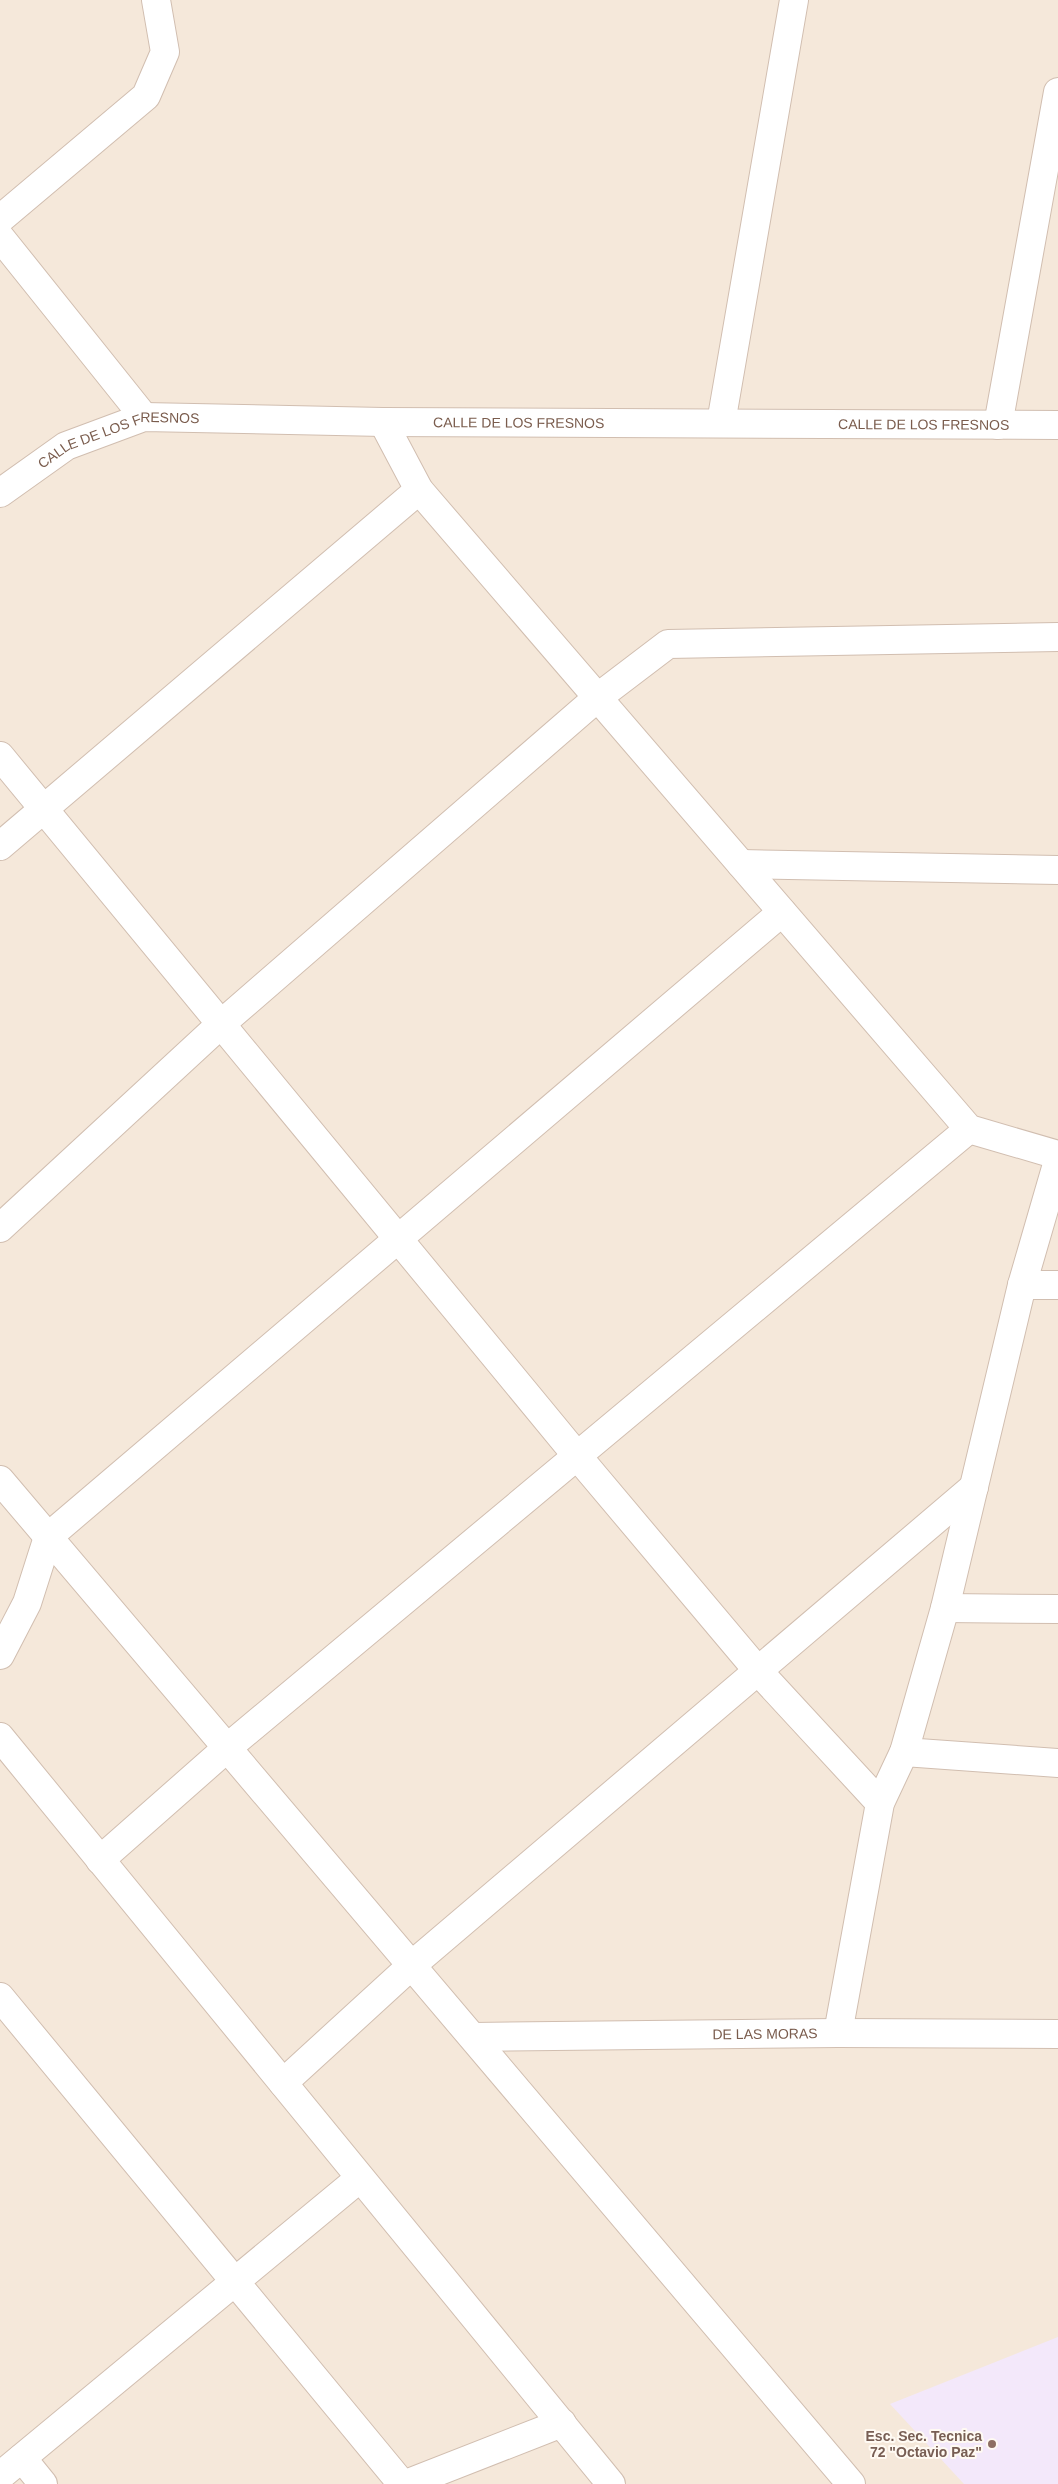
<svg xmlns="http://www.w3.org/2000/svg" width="1058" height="2484" viewBox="0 0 1058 2484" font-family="Arial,sans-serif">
  <rect width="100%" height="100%" fill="#fdf6ec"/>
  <!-- residential -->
  <rect fill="#f5e8da" x="0" y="0" width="1058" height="2484"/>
  <!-- education -->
  <polygon fill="#f3e8fa" points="1058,2337 1058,2484 964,2484 890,2404"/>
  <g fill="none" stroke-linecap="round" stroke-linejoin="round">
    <defs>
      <g id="minor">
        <polyline points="0,219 146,96 165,52 156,0"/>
        <polyline points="0,237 144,417"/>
        <polyline points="383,422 419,490 969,1129 1058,1155"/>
        <polyline points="721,423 794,0"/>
        <polyline points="998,425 1058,92"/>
        <path id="s1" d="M0,493L66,446L144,417L383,422L1058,425"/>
        <polyline points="0,756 578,1457 759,1672 880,1803"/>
        <polyline points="0,846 419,490"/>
        <polyline points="741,864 1058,870"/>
        <polyline points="0,1228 221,1024 597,698 668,644 1058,637"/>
        <polyline points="1022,1285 1058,1285"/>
        <polyline points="0,1480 851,2484"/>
        <polyline points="945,1608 1058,1609"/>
        <polyline points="0,1655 27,1603 48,1537 782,912"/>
        <polyline points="0,1737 611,2484"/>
        <polyline points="904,1752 1058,1763"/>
        <polyline points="100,1860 227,1748 969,1129"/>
        <polyline points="0,1997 402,2484"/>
        <polyline points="838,2033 880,1803 904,1752 945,1608 1022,1285 1058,1161"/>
        <path id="s2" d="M473,2037L838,2033L1058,2034"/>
        <polyline points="283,2083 412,1965 974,1487"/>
        <polyline points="22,2458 43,2484"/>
        <polyline points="0,2476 360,2178"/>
        <polyline points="406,2484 562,2423"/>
      </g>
    </defs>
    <!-- minor casing -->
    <use href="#minor" stroke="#d1beb0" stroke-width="30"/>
    <!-- minor -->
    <use href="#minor" stroke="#fff" stroke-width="28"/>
  </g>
  <!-- markers -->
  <circle fill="#8d6e63" stroke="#fffaf3" stroke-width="2" cx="992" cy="2444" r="5"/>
  <g text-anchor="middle" stroke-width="4" stroke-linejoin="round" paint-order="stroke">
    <!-- street labels -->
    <g font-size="14" fill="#7a5c4d" stroke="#fffaf3">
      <text dy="5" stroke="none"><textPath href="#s1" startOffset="539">CALLE DE LOS FRESNOS</textPath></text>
      <text dy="5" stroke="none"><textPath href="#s1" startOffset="944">CALLE DE LOS FRESNOS</textPath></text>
      <text dy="5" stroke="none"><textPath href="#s1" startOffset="134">CALLE DE LOS FRESNOS</textPath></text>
      <text dy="5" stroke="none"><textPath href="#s2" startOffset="292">DE LAS MORAS</textPath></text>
    </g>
    <!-- education labels -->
    <g font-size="14" font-weight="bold" fill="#785e54" stroke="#fffaf3" text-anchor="end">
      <text x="982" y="2441">Esc. Sec. Tecnica<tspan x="982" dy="16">72 "Octavio Paz"</tspan></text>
    </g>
  </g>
</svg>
